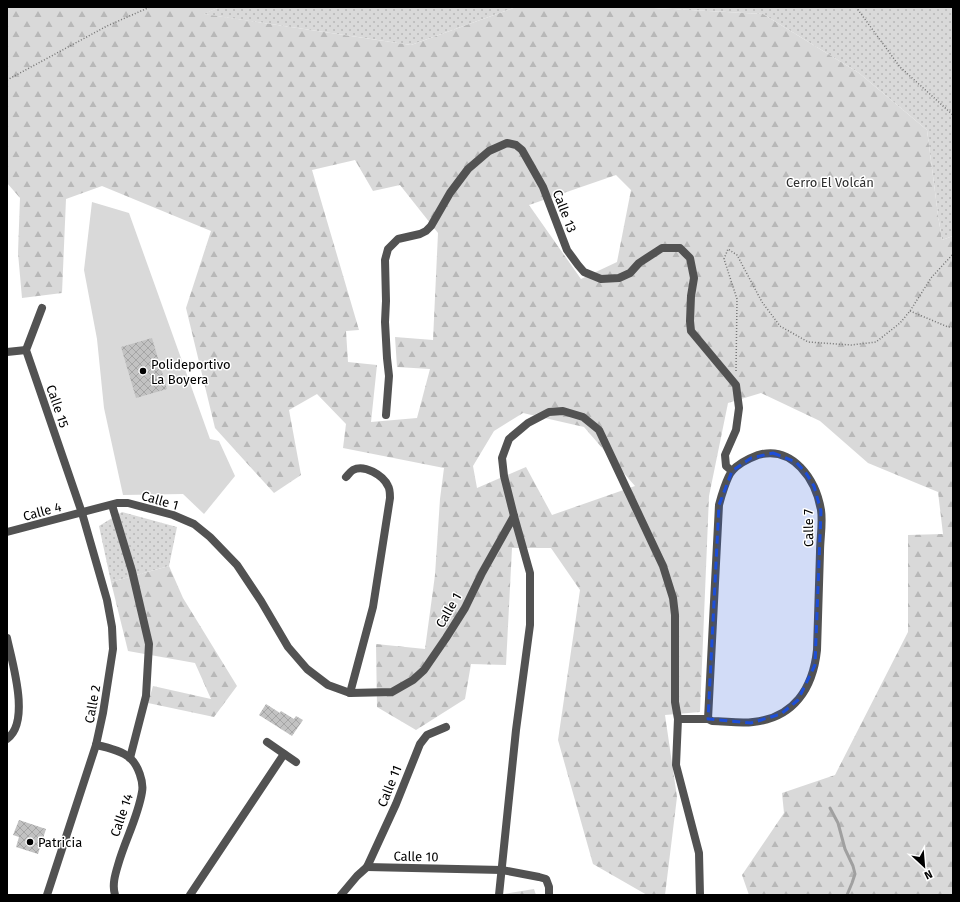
<svg xmlns="http://www.w3.org/2000/svg" width="960" height="902" viewBox="0 0 960 902" font-family="'Fira Sans',sans-serif">
  <defs>
    <pattern id="grass-dots" width="8" height="8" patternUnits="userSpaceOnUse"><rect width="8" height="8" fill="#d9d9d9"/><path d="M2 2h.1M6 6h.1" fill="none" stroke="#b8b8b8" stroke-width="1.8" stroke-linecap="round"/></pattern>
    <pattern id="forest-firs" width="22" height="20" patternUnits="userSpaceOnUse"><rect width="22" height="20" fill="#d9d9d9"/><path d="M5 1l3.5 6h-7zM16 11l3.5 6h-7z" fill="#b8b8b8"/></pattern>
    <pattern id="building-cross-hatch" width="8" height="8" patternUnits="userSpaceOnUse"><rect width="8" height="8" fill="#c2c2c2"/><path d="M0 0l8 8M0 8l8-8" fill="none" stroke="#a5a5a5"/></pattern>
  </defs>
  <rect width="100%" height="100%" fill="#fff"/>
  <!-- grass -->
  <g fill="url(#grass-dots)">
    <polygon points="220,7 516,7 411,45 203,14"/>
    <polygon points="636,7 953,7 953,236 942,240 938,215 927,130 859,73 763,14"/>
    <polygon points="122,512 177,527 169,566 111,582 99,526"/>
  </g>
  <!-- forest -->
  <g fill="url(#forest-firs)" fill-rule="evenodd">
    <path d="M7,7H220L204,14L411,45L516,7H636L763,14L859,73L927,130L938,215L942,240L953,236V895H749L742,875L784,813L782,793L835,775L908,632V535L943,534L938,492L868,463L820,421L761,393L728,403L709,496L700,712L665,715L677,797L665,895H647L593,864L558,740L580,590L551,548H512L506,665L471,664L465,699L416,730L377,707L376,644L425,649L435,575L440,499L444,468L343,448L346,424L317,394L289,410L301,475L274,493L215,428L186,308L211,231L102,186L66,199L62,293L22,298L18,253L20,198L7,183ZM355,160L373,191L400,185L438,233L433,340L395,337L397,367L430,369L417,418L371,422L377,365L348,362L346,331L359,330L312,170ZM616,175L631,190L617,262L581,279L529,205ZM523,413L584,427L635,486L552,515L526,467L477,488L473,466L494,431Z"/>
    <polygon points="169,566 183,598 237,686 214,717 148,703 153,686 211,699 195,663 128,651 111,582"/>
    <polygon points="534,889 536,895 504,895 504,894"/>
  </g>
  <!-- pitch -->
  <polygon fill="#d9d9d9" points="92,202 129,213 210,439 219,441 235,476 204,514 183,494 123,495 104,408 97,339 84,270"/>
  <g fill="none" stroke-linecap="round" stroke-linejoin="round">
    <!-- stream -->
    <polyline stroke="#a0a0a0" stroke-width="3" points="830,808 838,823 845,849 853,866 855,874 852,883 847,895"/>
  </g>
  <!-- building -->
  <g fill="url(#building-cross-hatch)">
    <polygon points="152,338 167,389 136,398 121,347"/>
    <polygon points="266,704 280,713 281,711 294,719 296,716 303,720 292,736 259,715"/>
    <polygon points="19,820 46,829 38,854 16,847 19,837 13,835"/>
  </g>
  <g fill="none" stroke-linecap="round" stroke-linejoin="round">
    <!-- path -->
    <g stroke="#747474" stroke-width="1.5" stroke-dasharray="1 2" stroke-linecap="butt">
      <polyline points="856,7 900,67 953,115"/>
      <polyline points="7,80 107,26 150,7"/>
      <polyline points="910,311 948,327 953,327"/>
      <polyline points="736,371 737,299 724,259 728,249 737,255 762,302 780,326 808,342 851,345 876,342 900,323 910,311 931,278 953,254"/>
    </g>
    <!-- minor -->
    <g stroke="#525252" stroke-width="8">
      <polyline points="42,308 26,350 82,513 107,600 112,627 113,649 103,713 96,745 47,895"/>
      <polyline points="7,352 26,350"/>
      <polyline points="386,415 389,376 387,358 385,322 386,301 385,260 388,249 398,239 420,234 426,231 431,226 450,193 468,169 489,151 507,143 516,145 522,150 543,187 567,250 578,265 584,272 601,279 619,278 630,273 639,263 662,248 680,248 690,258 694,278 691,296 690,321 691,331 736,385 739,408 736,430 725,455 726,466 732,471"/>
      <path d="M346,477C348,475 350,472 353,470C364,464 383,475 388,486C390,489 390,494 390,498L373,607L350,693"/>
      <polyline points="112,505 132,571 149,644 146,696 130,758"/>
      <polyline points="7,532 117,503 128,503 173,515 194,524 210,537 237,565 261,601 288,647 307,669 328,685 350,693 392,692 413,680 424,670 446,638 465,608 482,573 514,516"/>
      <path d="M7,638C12,662 31,722 7,739"/>
      <path d="M678,719H708L712,721C725,721 740,724 753,722C794,718 813,688 817,650C818,618 819,585 820,552C820,539 823,523 821,510C816,480 793,445 758,455C750,458 738,464 732,471C727,477 721,497 719,505L708,719"/>
      <polyline points="267,742 296,762"/>
      <path d="M96,745C106,747 122,751 130,758C138,765 144,782 142,792C138,817 125,840 118,865C115,875 112,885 115,895"/>
      <polyline points="367,867 502,870 539,877 546,879 549,887 549,895"/>
      <polyline points="190,895 284,754"/>
      <polyline points="341,895 357,876 367,867 396,804 420,744 427,735 446,727"/>
      <polyline points="499,895 516,730 530,625 530,573 514,516 504,476 502,458 509,439 528,423 549,412 563,411 583,417 599,430 663,566 673,598 675,615 675,702 678,719 676,765 699,853 700,895"/>
    </g>
  </g>
  <!-- marked area -->
  <path fill="#1d4ed8" fill-opacity="0.2" stroke="#1d4ed8" stroke-width="3" stroke-dasharray="8 5" stroke-linejoin="round" d="M773,453L796,462L806,473L814,486L821,511L815,665L798,700L781,714L751,723L708,719L719,505L732,471L751,458Z"/>
  <!-- markers -->
  <g fill="#000" stroke="#fff" stroke-width="1.5">
    <circle cx="143" cy="371" r="4"/>
    <circle cx="30" cy="842" r="4"/>
  </g>
  <g text-anchor="middle" stroke-width="3" stroke-linejoin="round" paint-order="stroke">
    <!-- park labels -->
    <g font-size="13" fill="#303030" stroke="#fff">
      <text x="830" y="187">Cerro El Volcán</text>
    </g>
    <!-- street labels -->
    <g font-size="13" fill="#000" stroke="#fff">
      <text transform="translate(565 211) rotate(69)" y="5">Calle 13</text>
      <text transform="translate(58 406) rotate(71)" y="5">Calle 15</text>
      <text transform="translate(160 500) rotate(16)" y="5">Calle 1</text>
      <text transform="translate(42 511) rotate(-15)" y="5">Calle 4</text>
      <text transform="translate(808 528) rotate(-91)" y="5">Calle 7</text>
      <text transform="translate(448 610) rotate(-60)" y="5">Calle 1</text>
      <text transform="translate(92 704) rotate(-80)" y="5">Calle 2</text>
      <text transform="translate(389 786) rotate(-68)" y="5">Calle 11</text>
      <text transform="translate(121 815) rotate(-71)" y="5">Calle 14</text>
      <text transform="translate(416 856) rotate(1)" y="5">Calle 10</text>
    </g>
    <!-- poi labels -->
    <g font-size="13" fill="#000" stroke="#fff" text-anchor="start">
      <text x="151" y="369">Polideportivo<tspan x="151" dy="15">La Boyera</tspan></text>
      <text x="38" y="847">Patricia</text>
    </g>
  </g>
  <!-- border -->
  <rect width="960" height="902" fill="none" stroke="#000000" stroke-width="16"/>
  <!-- north arrow -->
  <g transform="translate(924 866) rotate(154)" stroke="#ffffff" stroke-width="3" paint-order="stroke">
  <path d="M0-3L7 15L0 10L-7 15Z" fill="#000000"/>
  <text y="-6" font-size="11" font-weight="bold" text-anchor="middle" fill="#000000">N</text>
  </g>
</svg>
